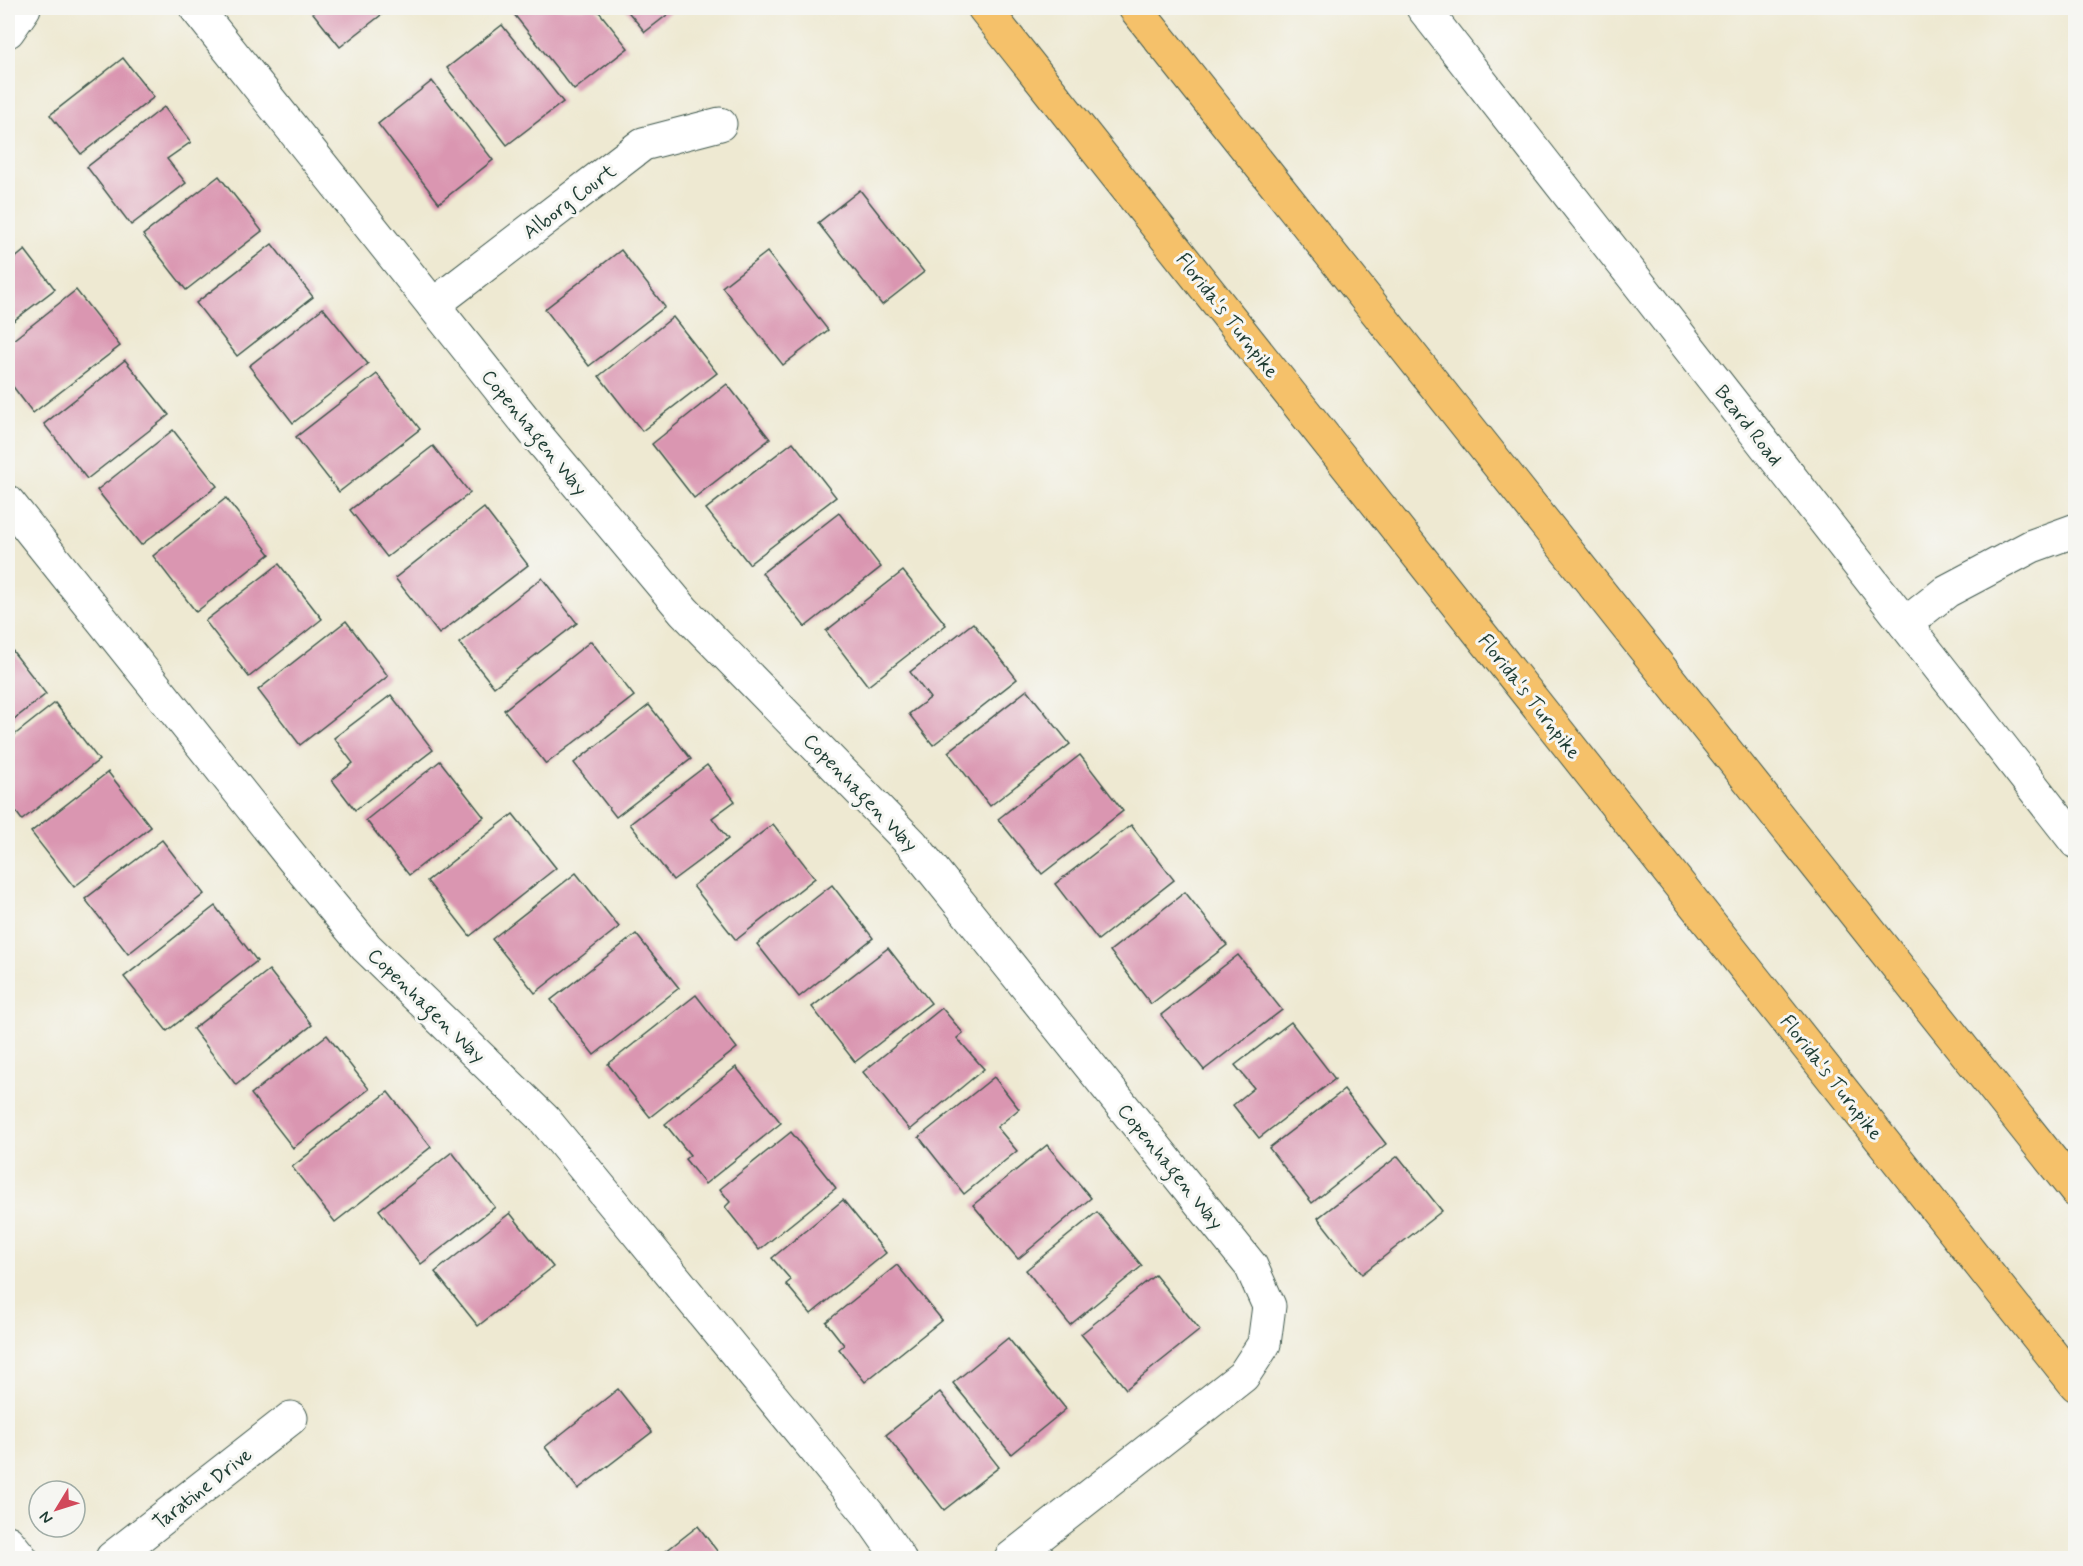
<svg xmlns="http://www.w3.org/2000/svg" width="2083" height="1566" viewBox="0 0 2083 1566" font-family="Mynerve,sans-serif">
  <rect width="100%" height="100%" fill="#f6f6f2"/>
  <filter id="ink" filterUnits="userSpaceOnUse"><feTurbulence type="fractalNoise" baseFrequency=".0167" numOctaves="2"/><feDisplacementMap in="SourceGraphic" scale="12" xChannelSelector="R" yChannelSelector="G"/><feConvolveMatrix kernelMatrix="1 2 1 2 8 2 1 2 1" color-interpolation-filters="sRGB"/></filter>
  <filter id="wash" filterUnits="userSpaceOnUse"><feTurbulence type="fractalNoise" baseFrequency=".008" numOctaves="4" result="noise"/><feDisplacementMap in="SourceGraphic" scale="24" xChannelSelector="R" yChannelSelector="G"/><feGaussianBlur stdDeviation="1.35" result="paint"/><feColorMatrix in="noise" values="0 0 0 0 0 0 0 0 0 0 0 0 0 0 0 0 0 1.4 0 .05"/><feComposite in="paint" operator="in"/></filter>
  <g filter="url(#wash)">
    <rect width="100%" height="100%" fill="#eee9d2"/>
    <g id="blocks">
      <!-- building -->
      <g fill="#da96b1">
        <polygon points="309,8 390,8 340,47"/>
        <polygon points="509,8 596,8 628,48 574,90"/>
        <polygon points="625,8 676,8 645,32"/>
        <polygon points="502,25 563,102 507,145 447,68"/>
        <polygon points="123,58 154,97 81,154 50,115"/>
        <polygon points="432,81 493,160 439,203 378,124"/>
        <polygon points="164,107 191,142 167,159 186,183 131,225 87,167"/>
        <polygon points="219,176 262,231 186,290 143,235"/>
        <polygon points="860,190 924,272 882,305 818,223"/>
        <polygon points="272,244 313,297 237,356 196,303"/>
        <polygon points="25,250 55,289 8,325 8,264"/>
        <polygon points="621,250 665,307 589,366 545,309"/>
        <polygon points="767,252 828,330 783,365 722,287"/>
        <polygon points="76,290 120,346 33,413 8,380 8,344"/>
        <polygon points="323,308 368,364 293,423 249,366"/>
        <polygon points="673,317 717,373 642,431 599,376"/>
        <polygon points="125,360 169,415 87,479 44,424"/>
        <polygon points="377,374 420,429 339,492 296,437"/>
        <polygon points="727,384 770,439 694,498 652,444"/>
        <polygon points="173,430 217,486 141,545 97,490"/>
        <polygon points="793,442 836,497 749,564 706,509"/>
        <polygon points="433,446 470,493 387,557 350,510"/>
        <polygon points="226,498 270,554 196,612 153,556"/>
        <polygon points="484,508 528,565 439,634 395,578"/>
        <polygon points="839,513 881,567 805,627 762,573"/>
        <polygon points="279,564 322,619 249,677 205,621"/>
        <polygon points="903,571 946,625 868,686 826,631"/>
        <polygon points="542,578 577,623 494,687 459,643"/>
        <polygon points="346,621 388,676 300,745 258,690"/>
        <polygon points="973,623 1017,679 933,745 909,714 930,698 910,672"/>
        <polygon points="591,641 634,696 546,764 504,710"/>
        <polygon points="8,645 46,694 8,724"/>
        <polygon points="1027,690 1070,744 990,806 948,752"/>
        <polygon points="391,695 433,750 355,810 332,780 353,763 334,738"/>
        <polygon points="55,703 99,760 22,820 8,801 8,740"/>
        <polygon points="649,705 691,759 616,817 574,763"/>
        <polygon points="1080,755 1123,811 1042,874 998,819"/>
        <polygon points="440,761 484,817 409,875 366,820"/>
        <polygon points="707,765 735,801 712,818 728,839 673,880 630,824"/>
        <polygon points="108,772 151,827 74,887 31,832"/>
        <polygon points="513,814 556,868 470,936 427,881"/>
        <polygon points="773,824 815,878 736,940 693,886"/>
        <polygon points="1131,825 1174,880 1098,940 1055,884"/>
        <polygon points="162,840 204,894 128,954 85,899"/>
        <polygon points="576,873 619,927 535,993 492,939"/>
        <polygon points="832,885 873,938 799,997 757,944"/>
        <polygon points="1185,892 1227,945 1151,1004 1110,951"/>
        <polygon points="215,906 257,961 167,1031 124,977"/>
        <polygon points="636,934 679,988 594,1055 551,1000"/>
        <polygon points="888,948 931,1003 855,1062 812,1007"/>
        <polygon points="1238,955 1282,1010 1204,1070 1161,1015"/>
        <polygon points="269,970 312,1025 236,1085 193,1029"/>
        <polygon points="696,995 737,1048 650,1117 608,1064"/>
        <polygon points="942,1008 963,1033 957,1038 984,1069 910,1130 863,1072"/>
        <polygon points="1291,1022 1335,1079 1259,1138 1233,1105 1254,1088 1235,1065"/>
        <polygon points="327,1035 369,1089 293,1148 251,1094"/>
        <polygon points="736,1067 781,1123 705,1184 685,1159 690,1155 665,1124"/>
        <polygon points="994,1077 1019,1109 997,1127 1017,1151 964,1194 919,1137"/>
        <polygon points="1344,1090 1386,1144 1312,1203 1269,1148"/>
        <polygon points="388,1092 431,1147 335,1222 292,1167"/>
        <polygon points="791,1132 836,1188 759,1250 725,1207 730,1202 720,1189"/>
        <polygon points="1047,1145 1091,1198 1018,1259 973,1205"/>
        <polygon points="452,1152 495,1207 421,1264 379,1210"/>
        <polygon points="1398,1156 1442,1211 1362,1274 1318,1218"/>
        <polygon points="843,1200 886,1253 811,1314 786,1284 791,1280 772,1258"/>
        <polygon points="1097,1212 1142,1266 1070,1325 1026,1270"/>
        <polygon points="510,1213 553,1267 478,1326 435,1272"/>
        <polygon points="897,1265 942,1320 865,1382 839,1349 844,1345 826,1322"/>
        <polygon points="1155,1275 1200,1330 1126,1389 1081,1334"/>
        <polygon points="1008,1338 1066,1409 1011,1454 953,1383"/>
        <polygon points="618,1389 652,1432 578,1489 545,1447"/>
        <polygon points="940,1392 999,1467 944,1510 886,1435"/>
        <polygon points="698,1526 721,1556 718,1558 664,1558 661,1555"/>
      </g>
    </g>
  </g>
  <g filter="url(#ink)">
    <use href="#blocks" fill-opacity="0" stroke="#3e574c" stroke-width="1.5"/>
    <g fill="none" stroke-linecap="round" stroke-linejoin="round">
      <defs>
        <g id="minor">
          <polyline points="196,8 539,438 684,611 912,844 1251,1266 1269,1306 1264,1344 1243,1376 1011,1558"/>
          <polyline points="1423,8 2076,842"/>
          <polyline points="8,31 24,8"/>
          <polyline points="433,305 643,144 720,124"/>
          <polyline points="8,502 294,860 366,947 544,1119 869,1515 899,1558"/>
          <polyline points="1905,624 1947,591 2032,546 2076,530"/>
          <polyline points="8,1542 21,1558"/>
          <polyline points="112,1558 291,1418"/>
        </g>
        <g id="highway">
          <polyline points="984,8 2076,1385"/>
          <polyline points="1135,8 2076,1191"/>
        </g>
      </defs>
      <!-- minor casing -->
      <use href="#minor" stroke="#3e574c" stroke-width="35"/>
      <!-- highway casing -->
      <use href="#highway" stroke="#3e574c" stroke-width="35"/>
      <!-- minor -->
      <use href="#minor" stroke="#fff" stroke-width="33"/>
      <!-- highway -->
      <use href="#highway" stroke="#f5c16b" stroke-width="33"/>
    </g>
  </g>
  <g text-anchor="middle" stroke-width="6" stroke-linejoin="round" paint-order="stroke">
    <!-- street labels -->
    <g font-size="20" fill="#1f3d34" stroke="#f6f6f2">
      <text transform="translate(569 201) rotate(-37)" y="7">Alborg Court</text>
      <text transform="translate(1228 315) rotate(52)" y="7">Florida's Turnpike</text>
      <text transform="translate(1749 425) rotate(52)" y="7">Beard Road</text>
      <text transform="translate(535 432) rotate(51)" y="7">Copenhagen Way</text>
      <text transform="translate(1530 696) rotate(52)" y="7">Florida's Turnpike</text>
      <text transform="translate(861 792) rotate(46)" y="7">Copenhagen Way</text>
      <text transform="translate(427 1005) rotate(44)" y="7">Copenhagen Way</text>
      <text transform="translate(1832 1077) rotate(52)" y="7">Florida's Turnpike</text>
      <text transform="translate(1171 1166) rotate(51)" y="7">Copenhagen Way</text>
      <text transform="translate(202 1488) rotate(-38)" y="7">Taratine Drive</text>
    </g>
  </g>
  <!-- margin -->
  <rect width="2083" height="1566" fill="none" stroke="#f6f6f2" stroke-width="30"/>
  <!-- north arrow -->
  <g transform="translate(57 1509) rotate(232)"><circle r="28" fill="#f6f6f2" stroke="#a0aca6" stroke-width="1.5"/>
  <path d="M0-4.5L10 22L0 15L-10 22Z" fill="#d1495b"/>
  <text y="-9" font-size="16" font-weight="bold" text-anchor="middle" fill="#1f3d34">N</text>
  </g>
</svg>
